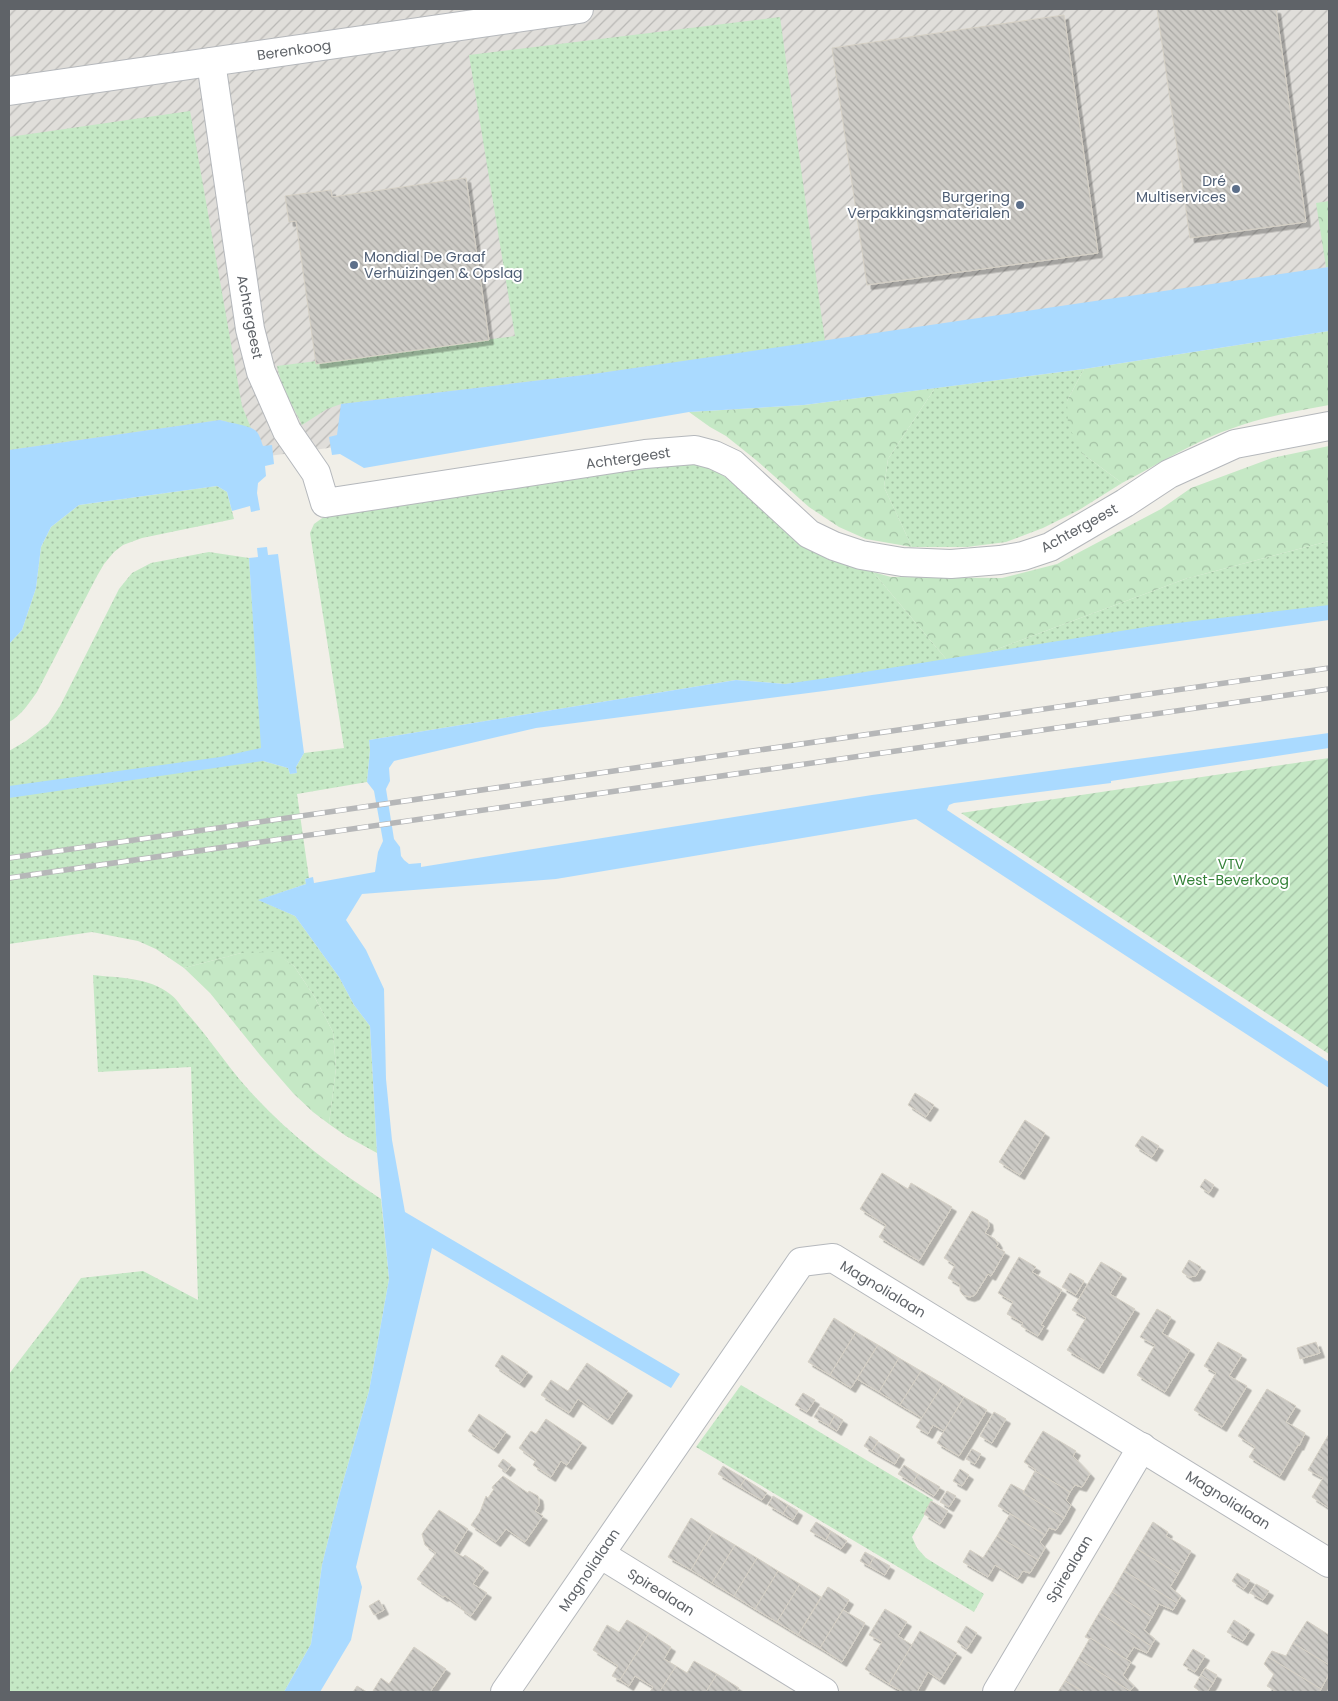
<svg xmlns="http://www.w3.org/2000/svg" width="1338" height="1701" viewBox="0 0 1338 1701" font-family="Poppins,sans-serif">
  <defs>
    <pattern id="industrial-furrows" width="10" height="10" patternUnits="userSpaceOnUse" patternTransform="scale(1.25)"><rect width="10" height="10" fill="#e0deda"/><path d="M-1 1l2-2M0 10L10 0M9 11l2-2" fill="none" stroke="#b9b8b5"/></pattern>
    <pattern id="grass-dots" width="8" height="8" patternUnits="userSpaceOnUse" patternTransform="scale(1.25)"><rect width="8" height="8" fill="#c5e8c5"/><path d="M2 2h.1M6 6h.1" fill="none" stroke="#a3c0a4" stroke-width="1.8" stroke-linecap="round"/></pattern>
    <pattern id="forest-crowns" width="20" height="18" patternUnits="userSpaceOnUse" patternTransform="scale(1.25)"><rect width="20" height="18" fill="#c5e8c5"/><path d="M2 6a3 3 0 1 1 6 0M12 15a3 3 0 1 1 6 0" fill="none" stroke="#a3c0a4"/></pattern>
    <pattern id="garden-furrows" width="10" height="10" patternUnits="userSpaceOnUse" patternTransform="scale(1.25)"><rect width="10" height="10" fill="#c5e8c5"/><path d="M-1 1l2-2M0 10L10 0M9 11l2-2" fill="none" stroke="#a3c0a4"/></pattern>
    <pattern id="building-back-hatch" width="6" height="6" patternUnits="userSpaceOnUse" patternTransform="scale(1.25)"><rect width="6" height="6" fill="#cccac5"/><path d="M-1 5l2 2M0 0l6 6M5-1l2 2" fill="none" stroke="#a9a8a4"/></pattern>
    <filter id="shadow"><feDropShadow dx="4.5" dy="4.5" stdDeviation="0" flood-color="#0004"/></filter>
  </defs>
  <rect width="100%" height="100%" fill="#f1efe8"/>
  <!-- industrial -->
  <polygon fill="url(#industrial-furrows)" points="9,9 1329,9 1329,300 373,442 29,488 9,547"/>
  <!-- grass -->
  <g fill="url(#grass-dots)">
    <path d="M780,17L825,341L593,374L341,404L327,409L302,425C293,406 281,387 277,366L515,336L469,55Z"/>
    <polygon points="190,111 242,406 251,428 220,420 9,450 9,137"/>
    <polygon points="1084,369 1067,401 1083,454 1122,483 1079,510 1043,528 1006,542 967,547 912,547 884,487 888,459 935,388"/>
    <polygon points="661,457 675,457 694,460 708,465 744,490 783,526 809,545 831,557 852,566 873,572 952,666 1185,579 1329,541 1329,611 1145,633 952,666 785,684 736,680 369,740 370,750 367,782 297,794 309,878 305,879 306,884 259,900 295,916 339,977 354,1005 370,1026 377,1153 346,1136 329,1124 336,1068 333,1032 314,996 294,966 274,953 241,953 184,968 156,949 138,941 92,932 9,944 9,751 26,741 48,724 60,706 119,589 132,573 151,563 209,552 249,558 263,761 288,768 290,774 297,773 296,767 304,753 344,748 310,533 314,524 325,516 380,503"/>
    <path d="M217,486L227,492L234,519L142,538L123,545L114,552L104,564L97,576L37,692C29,703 21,716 9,722V644L22,630L36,588L41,547L51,527L79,505Z"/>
    <path d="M93,975C118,978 149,977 170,994C176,998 180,1005 185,1011C207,1035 225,1063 247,1088C286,1132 332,1167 381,1199L389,1279L369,1391L339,1496L322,1565L311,1644L284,1692H9V1374L58,1310L81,1278L143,1271L198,1300L191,1067L98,1072Z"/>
    <polygon points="741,1385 933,1500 912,1537 917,1548 926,1558 984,1594 974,1612 696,1447"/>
  </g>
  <!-- forest -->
  <g fill="url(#forest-crowns)">
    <polygon points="1329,201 1329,267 1326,267 1316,203"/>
    <path d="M1329,331V405C1298,411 1266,416 1236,427C1196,440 1159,464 1122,483L1083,454L1068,425L1067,401L1084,369Z"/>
    <polygon points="935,388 888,459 884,487 912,547 866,539 839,527 809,507 756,460 726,436 710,427 689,412 804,405"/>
    <polygon points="1329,446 1329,541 1185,579 952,666 873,572 891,577 1002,578 1057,564 1161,509 1191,488 1272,458"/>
    <polygon points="274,952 294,966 314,996 333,1032 336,1068 329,1124 313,1112 293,1093 260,1055 210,993 184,968 241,953"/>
  </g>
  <!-- garden -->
  <polygon fill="url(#garden-furrows)" points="1329,758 1329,1054 961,813"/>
  <!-- water -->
  <g fill="#aadaff">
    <polygon points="1329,267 1329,331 1084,369 804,405 689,412 364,468 340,454 332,455 329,437 337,435 341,404 593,374"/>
    <path d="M220,420C229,423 250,425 256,431C260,435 261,441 263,446L272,445L274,464L265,466L266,476L258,483L257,493L260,510L251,512L250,506L232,511L227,492L217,486L79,505L51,527L41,547L36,588L22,630L9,644V450Z"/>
    <polygon points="267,547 268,555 278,554 304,753 296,767 297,773 290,774 288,768 263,761 9,798 9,786 220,757 261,748 249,558 258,557 257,548"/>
    <polygon points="1329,605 1329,620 824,691 536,728 398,760 394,761 389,768 390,781 386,789 394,839 400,847 401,856 404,860 409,864 421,863 421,867 872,795 1329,733 1329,748 1111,781 1111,783 954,803 949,805 947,810 1329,1062 1329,1088 916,819 556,879 362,894 346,920 366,950 384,989 386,1079 392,1140 405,1212 680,1374 671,1388 432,1248 356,1567 362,1587 351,1640 320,1692 284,1692 311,1644 322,1565 339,1496 369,1391 389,1279 377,1153 370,1026 354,1005 339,977 295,916 258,900 306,884 305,879 313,877 314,883 375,872 378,852 383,841 374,791 367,782 370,750 369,740 736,680 785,684 827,678 1152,626"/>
  </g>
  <!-- building -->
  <g fill="url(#building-back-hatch)" stroke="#d6d1c6" filter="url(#shadow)">
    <polygon points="1157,9 1276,9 1306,222 1190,238"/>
    <polygon points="1064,15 1098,253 867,285 832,48"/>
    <polygon points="466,178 489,340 316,364 296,221 289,222 285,196 331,190 332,197"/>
    <polygon points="915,1093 934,1105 926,1117 908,1105"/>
    <polygon points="1025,1120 1045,1133 1020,1175 999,1162"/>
    <polygon points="1142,1136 1159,1146 1152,1157 1135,1146"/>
    <polygon points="882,1173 908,1189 911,1183 952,1207 919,1261 879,1237 886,1225 860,1209"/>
    <polygon points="1205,1179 1214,1185 1209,1193 1200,1187"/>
    <polygon points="972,1211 988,1220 989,1226 985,1233 995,1239 998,1244 996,1247 1005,1252 991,1276 988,1274 975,1295 970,1297 963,1295 960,1291 960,1285 948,1278 955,1265 944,1258"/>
    <polygon points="1019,1257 1036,1267 1032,1272 1062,1290 1041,1325 1044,1326 1038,1336 1021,1326 1023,1323 1007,1314 1013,1302 998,1293"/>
    <polygon points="1189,1260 1201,1267 1196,1276 1189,1277 1182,1272"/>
    <polygon points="1101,1262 1122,1274 1110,1294 1135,1309 1099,1369 1067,1350 1086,1318 1072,1310"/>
    <polygon points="1070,1273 1084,1281 1076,1295 1062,1287"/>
    <polygon points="1157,1309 1171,1317 1162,1333 1190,1350 1165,1392 1137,1375 1155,1345 1140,1337"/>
    <polygon points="834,1318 856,1332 830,1375 808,1362"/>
    <polygon points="856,1332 878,1345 851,1388 830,1375"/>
    <polygon points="1218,1342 1242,1355 1229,1376 1247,1386 1222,1427 1194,1410 1216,1373 1204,1366"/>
    <polygon points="1316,1342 1320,1353 1300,1359 1297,1348"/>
    <polygon points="878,1345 899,1358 879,1392 857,1379"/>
    <polygon points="502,1355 528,1372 520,1383 495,1366"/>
    <polygon points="899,1358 921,1371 900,1405 879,1392"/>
    <polygon points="587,1363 628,1391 608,1420 578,1399 569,1413 541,1395 551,1380 568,1391"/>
    <polygon points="921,1371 943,1384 922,1418 900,1405"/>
    <polygon points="943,1384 964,1397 944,1431 933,1425 928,1434 916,1427"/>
    <polygon points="1267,1389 1296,1406 1286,1422 1305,1433 1299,1446 1298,1445 1280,1476 1249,1457 1255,1447 1238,1436"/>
    <polygon points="803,1393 815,1400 807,1412 795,1405"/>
    <polygon points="964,1397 987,1410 959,1456 937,1443"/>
    <polygon points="820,1407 835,1415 829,1426 814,1417"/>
    <polygon points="994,1412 1006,1419 992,1443 980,1436"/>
    <polygon points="479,1414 506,1432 494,1449 468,1431"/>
    <polygon points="835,1415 843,1420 837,1431 829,1426"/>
    <polygon points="546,1419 582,1443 567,1465 561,1461 551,1477 533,1465 536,1460 519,1448 531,1431 536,1434"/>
    <polygon points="1043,1431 1076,1451 1073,1456 1090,1474 1082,1487 1075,1485 1070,1492 1035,1471 1036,1470 1024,1462"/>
    <polygon points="1329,1434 1329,1508 1312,1497 1323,1478 1308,1470"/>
    <polygon points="870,1436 878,1441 872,1451 864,1446"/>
    <polygon points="878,1442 900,1455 895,1464 872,1451"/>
    <polygon points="972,1449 981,1454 975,1464 966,1459"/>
    <polygon points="503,1459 511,1465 506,1472 498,1466"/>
    <polygon points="904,1465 918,1474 913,1483 898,1474"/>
    <polygon points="723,1466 745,1479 740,1487 718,1474"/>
    <polygon points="960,1469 969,1475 962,1486 953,1481"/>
    <polygon points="1035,1471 1070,1492 1066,1500 1071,1505 1064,1518 1023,1493"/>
    <polygon points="918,1474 940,1487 934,1496 913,1483"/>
    <polygon points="503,1476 528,1493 529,1491 538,1496 539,1500 539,1505 535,1511 543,1516 525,1542 506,1529 496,1542 471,1525 480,1512 486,1496 488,1498 494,1489 492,1488 493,1486"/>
    <polygon points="745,1479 767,1493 762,1500 740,1487"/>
    <polygon points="1011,1484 1024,1491 1023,1493 1064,1518 1056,1530 1049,1528 1045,1535 998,1506"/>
    <polygon points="947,1491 956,1496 949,1507 940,1502"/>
    <polygon points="773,1496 788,1505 783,1514 768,1505"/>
    <polygon points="931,1501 948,1511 940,1524 924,1514"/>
    <polygon points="788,1505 798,1511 793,1520 783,1514"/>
    <polygon points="439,1510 468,1529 454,1551 463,1557 465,1555 484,1568 473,1584 487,1593 471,1616 460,1608 461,1607 445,1596 443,1597 417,1579 436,1553 425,1545 422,1534"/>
    <polygon points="1010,1514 1045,1535 1040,1542 1045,1548 1038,1560 997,1536"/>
    <polygon points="691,1518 713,1532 691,1570 668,1557"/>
    <polygon points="816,1522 831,1531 826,1540 810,1531"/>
    <polygon points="1153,1522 1168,1532 1166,1536 1191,1551 1178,1574 1137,1549"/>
    <polygon points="831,1531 847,1541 841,1549 826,1540"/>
    <polygon points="713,1532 735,1545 712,1583 691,1570"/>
    <polygon points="997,1536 1038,1560 1030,1573 1023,1571 1018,1579 995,1565 988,1577 963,1562 970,1550 983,1558"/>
    <polygon points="735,1545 757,1558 734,1596 712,1583"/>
    <polygon points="1137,1549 1178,1574 1170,1587 1181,1596 1177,1603 1124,1571"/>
    <polygon points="865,1552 874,1557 869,1566 860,1561"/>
    <polygon points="874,1557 890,1566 885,1575 869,1566"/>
    <polygon points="757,1558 778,1571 755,1609 734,1596"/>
    <polygon points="778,1571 800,1584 777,1622 755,1609"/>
    <polygon points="1124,1571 1177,1603 1173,1610 1159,1604 1152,1617 1112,1592"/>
    <polygon points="1237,1573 1250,1580 1244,1589 1232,1581"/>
    <polygon points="800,1584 821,1597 798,1635 777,1622"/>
    <polygon points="1256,1584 1269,1591 1263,1600 1250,1593"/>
    <polygon points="828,1587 849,1600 820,1648 798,1635"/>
    <polygon points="1112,1592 1152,1617 1144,1630 1155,1639 1151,1646 1099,1613"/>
    <polygon points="379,1600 384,1610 374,1615 369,1606"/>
    <polygon points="885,1609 907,1622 898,1636 912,1645 889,1684 865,1669 882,1642 869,1635"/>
    <polygon points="843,1610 865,1623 842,1662 820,1648"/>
    <polygon points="1099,1613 1151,1646 1147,1653 1134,1647 1126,1659 1090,1638 1090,1639 1085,1637"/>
    <polygon points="627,1620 649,1633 620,1680 612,1676 618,1666 593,1650 607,1625 619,1632"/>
    <polygon points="1234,1620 1250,1630 1243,1641 1227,1632"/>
    <polygon points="1307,1621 1329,1635 1329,1665 1293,1643"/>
    <polygon points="966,1626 977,1633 967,1649 957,1642"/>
    <polygon points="920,1631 957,1653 940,1680 928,1672 917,1692 903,1692 889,1684"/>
    <polygon points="649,1633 671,1647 664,1659 676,1666 660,1692 650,1692 653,1687 635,1676 629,1686 620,1680"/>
    <polygon points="1090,1638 1131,1662 1123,1675 1134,1686 1130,1691 1078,1659"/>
    <polygon points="1293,1643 1329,1665 1329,1674 1321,1689 1268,1657 1272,1651 1286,1656"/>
    <polygon points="414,1647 446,1669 430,1692 376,1692 373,1691 381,1678 389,1684"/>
    <polygon points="1193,1649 1205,1656 1195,1672 1183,1665"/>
    <polygon points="1268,1657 1321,1689 1319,1692 1277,1692 1267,1686 1274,1674 1264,1664"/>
    <polygon points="1078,1659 1130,1691 1130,1692 1084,1692 1065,1681"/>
    <polygon points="694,1661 717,1674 706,1692 663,1692 660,1691 676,1666 687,1673"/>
    <polygon points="1205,1668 1217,1675 1213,1683 1201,1675"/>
    <polygon points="717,1674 739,1688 736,1692 706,1692"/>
    <polygon points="1201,1675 1213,1683 1207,1692 1201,1692 1194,1687"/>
    <polygon points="1065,1681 1084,1692 1058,1692"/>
    <polygon points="357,1686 367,1692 353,1692"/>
  </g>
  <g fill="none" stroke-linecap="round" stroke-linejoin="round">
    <defs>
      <g id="minor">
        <polyline points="211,62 250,329 261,372 287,431 316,473 325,503 645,454 695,450 714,455 733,464 809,534 834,546 861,555 902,562 951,564 1000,560 1023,556 1050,547 1125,503 1169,474 1235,444 1329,426"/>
        <polyline points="9,91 579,9"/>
        <polyline points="600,1554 824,1692"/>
        <polyline points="505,1692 801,1262 833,1258 1329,1563"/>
        <polyline points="997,1692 1142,1447"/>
      </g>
    </defs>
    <!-- minor casing -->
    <use href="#minor" stroke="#b5b8bc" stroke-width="30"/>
    <!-- minor -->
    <use href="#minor" stroke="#fff" stroke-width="28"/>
    <defs>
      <g id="rail">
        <polyline points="9,858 1329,668"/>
        <polyline points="9,878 1329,689"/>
      </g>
    </defs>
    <!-- rail casing -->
    <use href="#rail" stroke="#b6b7b8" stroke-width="5.5"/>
    <!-- rail -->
    <use href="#rail" stroke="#fff" stroke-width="4" stroke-dasharray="11" stroke-linecap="butt"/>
  </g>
  <!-- markers -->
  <g fill="#5c6f8a" stroke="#fff" stroke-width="2">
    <circle cx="1236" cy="189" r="5"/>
    <circle cx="1020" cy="205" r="5"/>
    <circle cx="354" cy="265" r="5"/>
  </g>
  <g text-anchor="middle" stroke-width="4" stroke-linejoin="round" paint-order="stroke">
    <!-- street labels -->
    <g font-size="14" fill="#5f6368" stroke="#fff">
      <text transform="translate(294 50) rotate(-8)" y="5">Berenkoog</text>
      <text transform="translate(250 317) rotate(79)" y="5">Achtergeest</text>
      <text transform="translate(628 458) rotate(-8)" y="5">Achtergeest</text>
      <text transform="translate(1079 528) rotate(-29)" y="5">Achtergeest</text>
      <text transform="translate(883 1289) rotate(31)" y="5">Magnolialaan</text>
      <text transform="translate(1228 1500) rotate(32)" y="5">Magnolialaan</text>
      <text transform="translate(1069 1569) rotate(-59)" y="5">Spirealaan</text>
      <text transform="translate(589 1570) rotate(-56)" y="5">Magnolialaan</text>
      <text transform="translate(661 1592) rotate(32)" y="5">Spirealaan</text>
    </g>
    <!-- service labels -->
    <g font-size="14" fill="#4e5e75" stroke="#fff" text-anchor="end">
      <text x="1226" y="186">Dré<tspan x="1226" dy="16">Multiservices</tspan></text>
      <text x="1010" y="202">Burgering<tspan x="1010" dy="16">Verpakkingsmaterialen</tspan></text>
      <text x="364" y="262" text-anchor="start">Mondial De Graaf<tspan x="364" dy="16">Verhuizingen &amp; Opslag</tspan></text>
    </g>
    <!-- park labels -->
    <g font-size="14" fill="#348238" stroke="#fff">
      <text x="1231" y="869">VTV<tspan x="1231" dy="16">West-Beverkoog</tspan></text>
    </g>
  </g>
  <!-- border -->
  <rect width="1338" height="1701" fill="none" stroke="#5f6368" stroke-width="20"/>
</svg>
